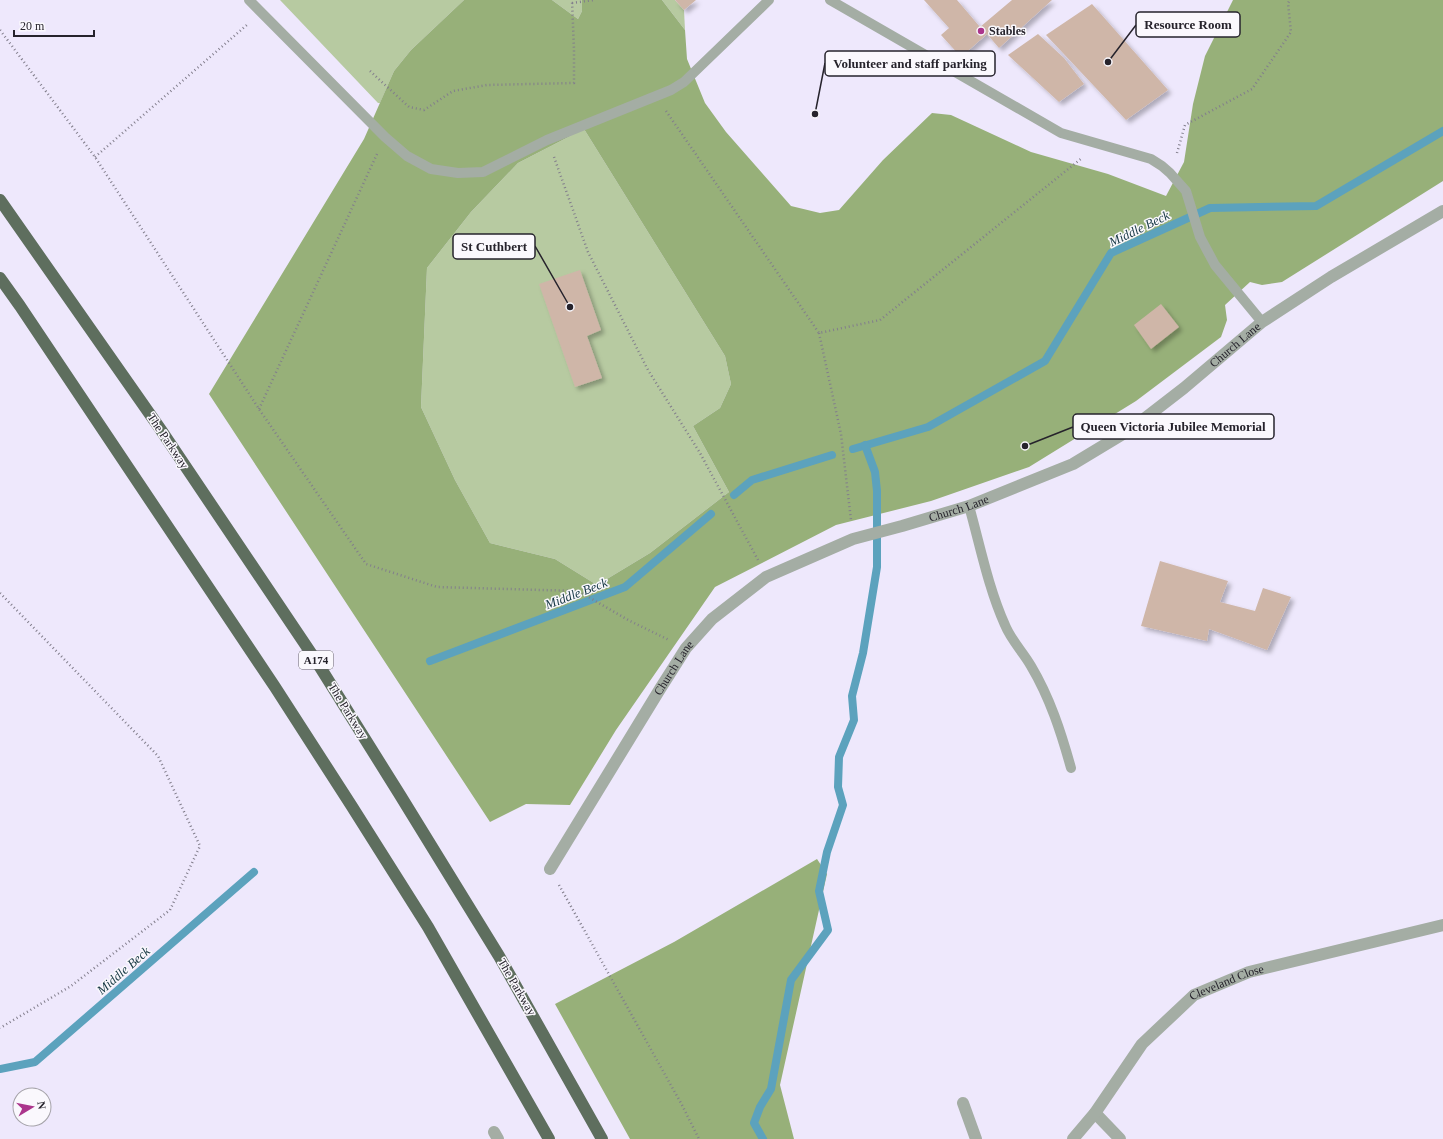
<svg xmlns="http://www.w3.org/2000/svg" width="1443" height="1139" viewBox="0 0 1443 1139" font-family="Georgia,serif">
  <defs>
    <filter id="shadow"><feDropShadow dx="3.5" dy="3.5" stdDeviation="2" flood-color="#0004"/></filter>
  </defs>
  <rect width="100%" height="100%" fill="#eee8fc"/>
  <!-- green -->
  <g fill="#b7caa1">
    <polygon points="280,0 464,0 411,50 394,71 380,103 378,103"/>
    <polygon points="552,0 582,0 582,11 578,19"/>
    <polygon points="662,0 675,0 684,10 685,30"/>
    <polygon points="584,129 725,356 731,384 720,408 693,426 729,492 650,553 597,585 555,559 490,543 455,480 421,407 427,268 471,212 518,163"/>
  </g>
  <!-- forest -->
  <g fill="#97b079" fill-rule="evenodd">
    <path d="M464,0H552L578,19L582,11V0H662L685,30L687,59L705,103L726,132L791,206L820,213L839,210L883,160L932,113L951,115L1031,152L1108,174L1166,196L1184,162L1193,104L1205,56L1233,0H1443V181L1282,282L1262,285L1250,282L1225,305L1227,320L1221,337L1136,401L1029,467L931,501L836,525L715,587L616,730L570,805L526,804L490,822L209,394L364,139L394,71L411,50ZM584,129L725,356L731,384L720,408L693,426L729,492L650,553L597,585L555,559L490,543L455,480L421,407L427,268L471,212L518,163Z"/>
    <polygon points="817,859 827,874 780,1085 794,1139 630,1139 555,1004 674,942"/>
  </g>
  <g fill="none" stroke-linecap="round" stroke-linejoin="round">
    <!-- stream -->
    <g stroke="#5ca2bd" stroke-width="8">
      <polyline points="853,449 928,427 1045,361 1111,253 1210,208 1316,206 1443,131"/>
      <polyline points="734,495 752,480 832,455"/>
      <polyline points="430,661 625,587 711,514"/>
      <polyline points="0,1069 35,1062 254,872"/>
      <polyline points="763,1139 754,1123 760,1107 771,1089 791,980 828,930 819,891 827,852 843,805 838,787 839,757 854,720 852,696 863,653 877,567 877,491 875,472 865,445"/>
    </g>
  </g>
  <!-- building -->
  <g fill="#cfb6a8" filter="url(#shadow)">
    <polygon points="675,0 696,0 684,10"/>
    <polygon points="924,0 957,0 980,27 1012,0 1052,0 999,48 987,34 961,57 941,35 949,28"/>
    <polygon points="1092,4 1168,90 1126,120 1046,35"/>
    <polygon points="1038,34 1064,58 1084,84 1059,102 1008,55"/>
    <polygon points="580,270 601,330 587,336 602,378 575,387 539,284"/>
    <polygon points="1161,304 1179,327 1151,349 1134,325"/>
    <polygon points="1160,561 1228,581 1220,602 1255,611 1263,588 1291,597 1267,650 1209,629 1207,641 1141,626"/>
  </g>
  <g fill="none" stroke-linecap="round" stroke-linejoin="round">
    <!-- path -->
    <g stroke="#827e8c" stroke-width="2.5" stroke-dasharray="1 3" stroke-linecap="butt">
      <polyline points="572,3 594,0"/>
      <polyline points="0,30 95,157 259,409 366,564 437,587 578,591 630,621 669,640"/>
      <polyline points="370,71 409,107 424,110 453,91 487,85 574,83 574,50 572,0"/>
      <polyline points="666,111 819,333 880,320 1082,158"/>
      <polyline points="1177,153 1185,125 1252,89 1291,32 1288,3 1290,0"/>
      <polyline points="95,157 248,24"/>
      <polyline points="554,157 588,252 648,370 700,453 758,560"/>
      <polyline points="819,333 841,434 851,520"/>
      <polyline points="259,409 377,154"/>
      <polyline points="0,593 158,756 200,846 170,910 71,986 0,1028"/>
      <polyline points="559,885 682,1105 699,1139"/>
    </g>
    <!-- service -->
    <g stroke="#a4ada4" stroke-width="10">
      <polyline points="249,0 385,137 407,156 431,169 458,173 483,172 547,140 671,90 684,82 769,0"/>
      <polyline points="830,0 1061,133 1151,159 1162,166 1170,173 1186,191 1200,237 1215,265 1262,322"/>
      <path d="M969,506C980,545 988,587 1005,625C1011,640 1023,652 1031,666C1050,698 1061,732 1071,768"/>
    </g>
    <!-- minor -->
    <g stroke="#a4ada4" stroke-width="12">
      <path id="s1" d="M550,869L660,689L686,648L712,619L766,577L853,539L902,526L969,506L1073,464L1131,429L1184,388L1262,322L1331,277L1443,211"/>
      <polyline points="963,1103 976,1139"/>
      <polyline points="1095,1113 1120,1139"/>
      <polyline points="494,1132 498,1139"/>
      <path id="s2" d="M1073,1139L1095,1113L1142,1044L1194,995L1249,972L1443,925"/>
    </g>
    <!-- trunk -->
    <g stroke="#5e6e5e" stroke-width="12">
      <polyline points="0,200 161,430 315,659 400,795 499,956 602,1139"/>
      <polyline points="0,278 20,306 275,687 351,805 428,927 549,1139"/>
    </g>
  </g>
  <!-- markers -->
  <circle fill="#ab358c" stroke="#faf8fd" stroke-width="1.5" cx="981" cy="31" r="4"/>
  <g text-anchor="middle" stroke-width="3" stroke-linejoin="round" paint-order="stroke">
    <!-- shield labels -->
    <rect fill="#faf8fd" stroke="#66636b" stroke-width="1" x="299" y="651" width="34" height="18" rx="3"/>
    <g font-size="11" font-weight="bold" fill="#26232c">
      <text x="316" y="664">A174</text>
    </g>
    <!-- poi labels -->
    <g font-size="12" font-weight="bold" fill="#26232c" stroke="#faf8fd" text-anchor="start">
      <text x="989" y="35">Stables</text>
    </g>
    <!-- street labels -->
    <g font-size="12" fill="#26232c" stroke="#faf8fd">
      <text dy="4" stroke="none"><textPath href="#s1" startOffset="896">Church Lane</textPath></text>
      <text transform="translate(168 441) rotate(56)" y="4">The Parkway</text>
      <text dy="4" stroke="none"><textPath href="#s1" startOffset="572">Church Lane</textPath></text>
      <text dy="4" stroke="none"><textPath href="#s1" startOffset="236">Church Lane</textPath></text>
      <text transform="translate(348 711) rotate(58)" y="4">The Parkway</text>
      <text dy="4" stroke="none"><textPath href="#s2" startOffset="224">Cleveland Close</textPath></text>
      <text transform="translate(517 987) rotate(60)" y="4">The Parkway</text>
    </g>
    <!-- water labels -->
    <g font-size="13" font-style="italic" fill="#173844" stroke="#faf8fd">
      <text transform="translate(1139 228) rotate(-26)" y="5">Middle Beck</text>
      <text transform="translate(576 593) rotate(-21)" y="5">Middle Beck</text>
      <text transform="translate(123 970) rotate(-41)" y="5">Middle Beck</text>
    </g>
  </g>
  <!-- callouts -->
  <path fill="none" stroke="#26232c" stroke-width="1.5" d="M1108 62L1136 25M815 114L825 63M570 307L535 246M1025 446L1073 427"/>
  <g fill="#26232c" stroke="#faf8fd" stroke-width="1.5">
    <circle cx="1108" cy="62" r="4"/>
    <circle cx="815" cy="114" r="4"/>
    <circle cx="570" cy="307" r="4"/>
    <circle cx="1025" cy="446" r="4"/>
  </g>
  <g fill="#faf8fd" stroke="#26232c" stroke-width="1.5">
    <rect x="1136" y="12" width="104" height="25" rx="4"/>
    <rect x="825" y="51" width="170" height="25" rx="4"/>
    <rect x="453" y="234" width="82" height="25" rx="4"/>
    <rect x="1073" y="414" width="201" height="25" rx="4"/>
  </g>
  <g font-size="13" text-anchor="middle" font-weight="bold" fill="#26232c">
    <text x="1188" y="29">Resource Room</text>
    <text x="910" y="68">Volunteer and staff parking</text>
    <text x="494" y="251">St Cuthbert</text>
    <text x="1173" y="431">Queen Victoria Jubilee Memorial</text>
  </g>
  <!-- north arrow -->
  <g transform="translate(32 1107) rotate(80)"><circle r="19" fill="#faf8fd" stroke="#a5a3a9"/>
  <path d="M0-3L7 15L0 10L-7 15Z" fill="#ab358c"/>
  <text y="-6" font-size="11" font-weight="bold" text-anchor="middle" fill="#26232c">N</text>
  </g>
  <!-- scale -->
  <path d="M14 30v6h80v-6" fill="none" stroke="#26232c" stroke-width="2"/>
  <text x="20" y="30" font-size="12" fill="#26232c" stroke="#faf8fd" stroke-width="3" paint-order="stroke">20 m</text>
</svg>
